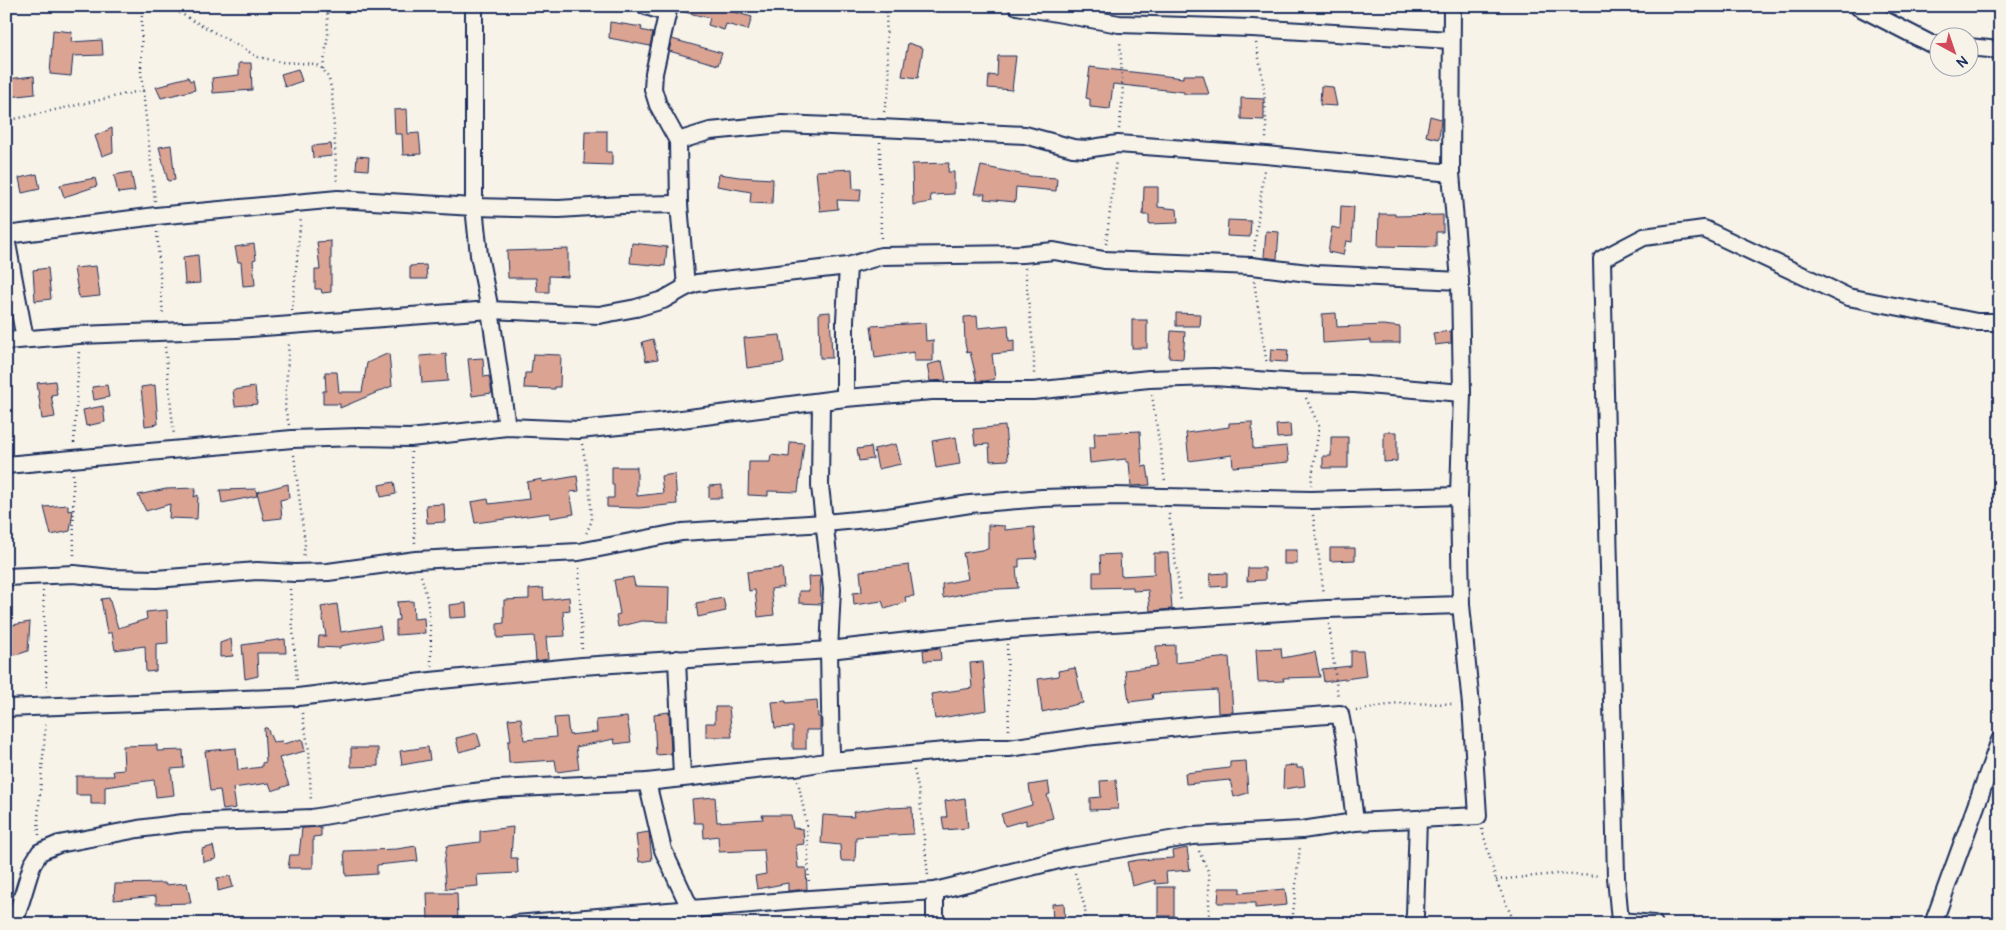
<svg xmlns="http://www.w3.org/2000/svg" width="2006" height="930" viewBox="0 0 2006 930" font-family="Pangolin,sans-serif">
  <rect width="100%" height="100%" fill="#f7f3e8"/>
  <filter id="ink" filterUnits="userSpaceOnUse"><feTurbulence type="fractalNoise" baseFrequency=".02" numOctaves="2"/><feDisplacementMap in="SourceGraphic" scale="10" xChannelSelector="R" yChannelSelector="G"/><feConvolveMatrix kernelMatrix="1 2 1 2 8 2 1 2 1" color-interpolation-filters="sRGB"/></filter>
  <g filter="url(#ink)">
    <!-- building -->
    <g fill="#daa392" stroke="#1b2f5e">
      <polygon points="680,6 712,6 752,17 748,30 726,24 724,30 708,25 710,18 680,11"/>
      <polygon points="610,22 642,27 641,30 653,33 650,46 609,38"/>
      <polygon points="53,30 72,32 71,42 102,40 103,55 73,56 71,76 50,74"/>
      <polygon points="672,39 722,53 718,65 669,51"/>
      <polygon points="908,43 923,48 918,78 902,76"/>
      <polygon points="998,56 1016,56 1012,90 988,88 989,75 997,76"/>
      <polygon points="239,63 251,63 252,90 213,93 212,78 239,75"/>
      <polygon points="1090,67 1183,78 1183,75 1203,75 1209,94 1184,94 1184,92 1113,84 1110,109 1090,107 1090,99 1086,98"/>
      <polygon points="298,69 302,81 285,87 281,74"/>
      <polygon points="34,76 35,94 9,97 7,79"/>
      <polygon points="188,77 190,81 193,80 195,90 161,98 156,87 169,84 169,82"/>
      <polygon points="1321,86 1333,87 1337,106 1320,105"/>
      <polygon points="1241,98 1264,99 1264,120 1241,119"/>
      <polygon points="407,109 408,134 419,133 421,154 403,155 402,134 395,134 394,110"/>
      <polygon points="1430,116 1441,119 1439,139 1426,136"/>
      <polygon points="112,128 113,152 102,156 95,136"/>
      <polygon points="585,131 607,131 607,152 612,152 612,165 584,164"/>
      <polygon points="331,144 332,156 313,158 312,146"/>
      <polygon points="171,145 175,180 168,181 159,147"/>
      <polygon points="357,156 369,157 368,170 356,169"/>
      <polygon points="949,163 948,172 954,172 954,194 930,195 931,202 913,205 912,164"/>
      <polygon points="981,166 1030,176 1057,178 1056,191 1016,187 1015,202 984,199 985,194 974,194"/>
      <polygon points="852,169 853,189 861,189 860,201 837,200 838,209 820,211 816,171"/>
      <polygon points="131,172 135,191 118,193 114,175"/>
      <polygon points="37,174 40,189 22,193 19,178"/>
      <polygon points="719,174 739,177 773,179 772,204 750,203 751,192 717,186"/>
      <polygon points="95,178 97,186 64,197 60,185"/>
      <polygon points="1144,187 1158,187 1158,207 1177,209 1178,223 1149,224 1149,215 1143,215"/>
      <polygon points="1341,206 1354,207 1352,242 1346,241 1343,255 1328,252 1332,227 1340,229"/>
      <polygon points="1379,214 1395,214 1395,216 1443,215 1443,232 1436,232 1436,247 1378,246"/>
      <polygon points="1228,220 1251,221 1250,237 1227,236"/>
      <polygon points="1266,231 1279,232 1277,259 1264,257"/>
      <polygon points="331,241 331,292 322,293 321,289 315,289 315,270 320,270 317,242"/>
      <polygon points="632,243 667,247 665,266 630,263"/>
      <polygon points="254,244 256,259 253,260 255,285 243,286 241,262 238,262 235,247"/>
      <polygon points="568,249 568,277 549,276 549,292 537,292 536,278 508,278 507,251"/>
      <polygon points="198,255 200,283 185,284 183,257"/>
      <polygon points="426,265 427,279 410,279 410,266"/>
      <polygon points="96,266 100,296 79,298 74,268"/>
      <polygon points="48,268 51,299 35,301 33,270"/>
      <polygon points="830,312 832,358 820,358 819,313"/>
      <polygon points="1176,313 1201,314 1200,326 1176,326"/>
      <polygon points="1336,313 1337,327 1383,325 1400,327 1400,343 1371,343 1371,340 1323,343 1322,314"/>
      <polygon points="977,316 978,328 1008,325 1009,341 1014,340 1014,352 992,354 995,379 985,381 977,381 970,352 967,353 965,343 964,317"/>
      <rect x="1132" y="320" width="15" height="28"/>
      <polygon points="925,323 926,341 933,340 933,361 914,361 914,352 875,358 871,326"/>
      <polygon points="1171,331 1185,332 1183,359 1169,358"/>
      <polygon points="1451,331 1451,343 1435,345 1433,333"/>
      <polygon points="780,335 784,363 747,368 744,338"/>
      <polygon points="653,339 658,359 646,361 642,342"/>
      <polygon points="1271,349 1288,350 1287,362 1270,361"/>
      <polygon points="389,353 392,386 340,408 340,404 323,404 323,391 326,391 325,372 337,372 339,392 362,392 367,363"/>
      <polygon points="446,354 448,381 422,383 420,356"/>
      <polygon points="533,354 561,355 560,387 555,387 555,389 524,388 525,373 531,373"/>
      <polygon points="483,358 484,377 489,376 492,393 472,396 468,359"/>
      <polygon points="942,361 946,380 930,381 927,365"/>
      <polygon points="55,381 57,394 51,395 55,417 42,419 37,383"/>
      <polygon points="107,385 109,397 94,400 92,387"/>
      <polygon points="155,385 158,424 145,426 141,387"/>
      <polygon points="255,387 257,404 235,406 233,390"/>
      <polygon points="103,406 105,422 86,426 83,410"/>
      <polygon points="1252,422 1253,449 1287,446 1289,462 1233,467 1232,455 1189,461 1186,433 1229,427 1229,423"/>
      <polygon points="1290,424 1291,437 1277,438 1276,425"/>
      <polygon points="1005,426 1008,460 990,461 989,444 975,445 973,429"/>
      <polygon points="1140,431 1142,467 1147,466 1150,485 1131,486 1129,462 1126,462 1126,459 1090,463 1089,448 1095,448 1094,433"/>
      <polygon points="1384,432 1397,432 1397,461 1384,462"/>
      <polygon points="956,437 960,464 936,468 932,441"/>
      <polygon points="1331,437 1348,437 1348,468 1323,468 1323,456 1331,456"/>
      <polygon points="790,442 804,443 798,492 768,491 768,496 748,495 749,462 770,462 771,455 789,457"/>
      <polygon points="896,444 901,464 878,469 874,449"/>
      <polygon points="871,447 873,459 859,461 857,449"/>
      <polygon points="612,467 637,467 637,496 663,493 661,476 675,474 677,504 639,508 607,507 607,498 614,498 614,485 612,485"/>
      <polygon points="577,476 579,491 570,492 574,514 550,518 550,513 475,523 471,502 488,499 489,504 529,499 527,482 542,479 542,482"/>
      <polygon points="394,482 396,494 381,497 379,485"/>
      <polygon points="288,484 289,498 280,500 282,518 264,520 257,492"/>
      <polygon points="722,485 722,498 709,498 709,486"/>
      <polygon points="196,488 194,497 198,495 197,519 169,518 170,504 146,511 138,495 166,489"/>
      <polygon points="256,489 257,496 222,503 220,490"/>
      <polygon points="444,504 445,522 427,523 426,505"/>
      <polygon points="68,505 68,511 73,510 70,531 51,535 44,507"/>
      <polygon points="988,525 1005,526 1005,530 1034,527 1037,558 1019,559 1019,567 1016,567 1018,588 982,590 943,598 942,584 968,579 963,553 988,549"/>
      <polygon points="1330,548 1355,548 1355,560 1330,561"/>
      <rect x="1284" y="550" width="13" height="14"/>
      <polygon points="1154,553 1168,553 1172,609 1150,611 1148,590 1133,591 1133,587 1093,588 1093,572 1101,572 1100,555 1120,554 1121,576 1154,574"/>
      <polygon points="909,565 914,596 905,597 906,602 885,609 882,601 854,605 853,593 862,592 860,571"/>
      <polygon points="782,568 784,587 771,589 774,615 758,617 755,590 749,591 747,572"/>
      <polygon points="1248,568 1265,568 1265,580 1247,581"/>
      <polygon points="1227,573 1227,586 1211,587 1210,574"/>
      <polygon points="820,576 821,604 799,603 799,591 809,591 808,577"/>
      <polygon points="633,577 635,586 669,587 668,622 642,621 618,627 616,615 620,614 614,580"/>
      <polygon points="543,588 544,600 569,597 570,610 563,611 565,636 546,637 548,659 536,661 534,636 497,638 497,624 504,623 504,600 529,599 529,589"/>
      <polygon points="109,598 118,628 147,619 146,612 167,610 168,643 156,644 156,671 146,672 145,646 115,650 112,633 107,633 101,599"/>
      <polygon points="723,598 726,611 698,617 696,603"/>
      <polygon points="413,601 414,619 424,618 425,633 396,635 396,620 399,620 397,602"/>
      <polygon points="466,603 467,617 450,618 449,605"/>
      <polygon points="337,604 341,632 380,626 382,639 340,646 340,648 318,647 319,636 326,636 321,607"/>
      <polygon points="30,622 28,651 16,655 8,652 12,625"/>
      <polygon points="231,639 233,656 220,657 220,643"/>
      <polygon points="285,639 286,653 257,653 258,676 245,679 242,645"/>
      <polygon points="1175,645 1175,663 1229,657 1233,712 1218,713 1217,690 1152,694 1153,699 1129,702 1125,670 1157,666 1156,646"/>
      <polygon points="940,648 941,660 924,661 923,650"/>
      <polygon points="1281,648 1282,658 1315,652 1320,677 1283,678 1284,681 1258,682 1256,649"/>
      <polygon points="1351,651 1363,651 1366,676 1324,682 1322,669 1351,666"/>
      <polygon points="983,662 987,710 935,719 931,694 972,688 970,663"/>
      <polygon points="1075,668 1083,703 1042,712 1038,679 1059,676 1058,671"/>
      <polygon points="817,700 818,717 820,717 820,730 806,730 806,749 793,749 793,727 775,728 772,702 786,701 786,703"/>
      <polygon points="715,707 729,707 732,737 706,737 706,723 715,723"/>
      <polygon points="669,712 671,754 656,755 654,714"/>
      <polygon points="567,717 569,735 597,732 596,720 627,717 631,742 615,744 614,739 576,747 579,769 557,772 555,760 509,763 508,741 511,741 508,719 521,718 524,740 556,737 554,718"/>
      <polygon points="264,728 267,728 273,742 282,741 283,744 302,739 305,751 279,758 289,785 272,791 269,783 233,788 236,808 223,810 220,790 210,791 205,751 236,748 238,770 262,767 262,763 266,762"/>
      <polygon points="477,733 481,746 459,752 456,738"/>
      <polygon points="157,745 157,751 183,750 184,768 171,769 174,795 156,797 154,780 105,787 105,804 91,804 91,795 76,795 76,776 114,776 113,771 124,770 123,746"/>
      <polygon points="428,747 430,760 402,765 400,751"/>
      <polygon points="351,748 378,748 378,766 351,767"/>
      <polygon points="1246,761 1248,793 1234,797 1230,780 1186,784 1185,773 1230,768 1230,762"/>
      <polygon points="1297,765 1297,768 1303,768 1305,786 1283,789 1284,766"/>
      <polygon points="1116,780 1118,809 1090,810 1090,798 1101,797 1100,781"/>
      <polygon points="1048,782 1050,794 1047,795 1053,818 1026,825 1026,820 1005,826 1001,814 1032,805 1029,785"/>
      <polygon points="715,797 717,822 763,819 762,815 791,815 793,828 803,829 804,844 796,845 798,868 806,868 807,889 788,891 788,883 757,889 755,876 766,874 764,850 719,852 718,836 704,838 703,823 694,823 692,799"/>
      <polygon points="965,798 968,828 944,830 942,817 947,817 945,801"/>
      <polygon points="890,806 890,808 912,807 913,834 856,837 855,861 841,861 840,845 821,843 823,815 854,817 853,812"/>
      <polygon points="321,827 321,836 313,837 313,868 288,868 290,855 299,855 302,828"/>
      <polygon points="513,827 511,858 517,858 518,873 477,875 478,886 446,889 444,863 447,846 480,842 480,831"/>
      <polygon points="649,832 652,860 639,862 636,834"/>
      <polygon points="213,846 216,859 203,862 202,849"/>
      <polygon points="416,846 418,861 377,865 377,874 346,876 344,851 397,849"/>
      <polygon points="1187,848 1190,870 1166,872 1167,883 1155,884 1155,880 1132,886 1127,862 1138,860 1174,858 1173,851"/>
      <polygon points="230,876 233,887 218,891 217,878"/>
      <polygon points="165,883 165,885 187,883 191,903 156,904 156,896 114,900 115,884"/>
      <rect x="1158" y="887" width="16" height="29"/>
      <polygon points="1219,888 1240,888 1240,893 1285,889 1287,905 1255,908 1255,903 1218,903"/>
      <polygon points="427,893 457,893 458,920 428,920"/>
      <polygon points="1064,903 1065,924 1053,924 1052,904"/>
    </g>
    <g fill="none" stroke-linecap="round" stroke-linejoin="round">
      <defs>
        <g id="minor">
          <polyline points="474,6 474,207 479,255 490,310 507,427"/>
          <polyline points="646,6 667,13"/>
          <polyline points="669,6 654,73 653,89 658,105 678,141 679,204 686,287"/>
          <polyline points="1017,6 1119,24 1252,28 1451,40"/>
          <polyline points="1857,6 1931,44 1938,44"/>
          <polyline points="1968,47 2000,50"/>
          <polyline points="678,141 710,131 782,124 880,128 1025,135 1073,148 1086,149 1118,144 1266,155 1451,173"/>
          <polyline points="6,235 156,216 338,199 474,207 559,209 622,205 679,204"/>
          <polyline points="6,238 25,339"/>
          <polyline points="6,341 79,335 237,329 490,310 599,315 636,308 663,300 686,287 697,283 848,266 881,256 1023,254 1054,251 1104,260 1252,266 1316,274 1460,281"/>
          <polyline points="845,398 845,320 848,266"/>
          <polyline points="821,402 820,486 832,589 829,650 831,761"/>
          <polyline points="6,465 292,439 359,437 410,438 507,427 579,430 658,422 845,398 932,391 1033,391 1149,379 1214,377 1300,383 1355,384 1462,393"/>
          <polyline points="6,577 74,574 111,578 156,579 257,571 295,573 328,572 416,560 579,552 682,532 825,523 888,517 970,504 1042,498 1112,496 1311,500 1459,496"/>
          <polyline points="677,659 682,777"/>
          <polyline points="6,708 298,697 431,681 582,666 829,650 1007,630 1327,609 1461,605"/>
          <polyline points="647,782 663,850 691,910 694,924"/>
          <polyline points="935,891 935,924"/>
          <polyline points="14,924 32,865 40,852 59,844 138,829 183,823 312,818 433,797 499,789 647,782 764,769 795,767 831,761 980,748 1009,748 1085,737 1198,725 1340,714 1346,744 1355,822"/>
          <polyline points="516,924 810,899 935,891 1071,857 1193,836 1302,830 1355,822 1478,816 1471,705 1461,605 1459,496 1462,393 1460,281 1451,173 1452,6"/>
          <polyline points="1413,924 1415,915 1418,819"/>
          <polyline points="1654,924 1620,921 1616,877 1602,259 1644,237 1704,229 1848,297 1977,322 2000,322"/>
          <polyline points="1933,924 2000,740"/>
        </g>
      </defs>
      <!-- minor casing -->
      <use href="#minor" stroke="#1b2f5e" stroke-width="20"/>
      <!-- path -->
      <g stroke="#1b2f5e" stroke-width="2.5" stroke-dasharray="1 4" stroke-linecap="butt">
        <polyline points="142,6 141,72 155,201"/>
        <polyline points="172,6 178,12 258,57 281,62 315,64 323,69 329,79 332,92 337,183"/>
        <path d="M1256,43C1263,76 1267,106 1266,139"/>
        <polyline points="323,69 328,34 327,6"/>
        <polyline points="884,112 890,84 887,53 886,6"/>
        <polyline points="6,121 144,90"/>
        <polyline points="1119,129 1123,97 1120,40"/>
        <polyline points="880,142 881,242"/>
        <polyline points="157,232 163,316"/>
        <polyline points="1106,244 1116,160"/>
        <polyline points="1254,251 1264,170"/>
        <polyline points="1025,268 1034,356 1034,375"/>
        <polyline points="1254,281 1267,365"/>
        <polyline points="292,311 301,217"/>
        <polyline points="165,347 174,436"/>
        <polyline points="1152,395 1165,481"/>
        <polyline points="1306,398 1319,426 1311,485"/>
        <polyline points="289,425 285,408 289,341"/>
        <polyline points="74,443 79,351"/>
        <polyline points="582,444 589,481 592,520 586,534"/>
        <polyline points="411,452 415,544"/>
        <polyline points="294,455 305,544 303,559"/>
        <polyline points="73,474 74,558"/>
        <polyline points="1169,514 1181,602"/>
        <polyline points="1313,515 1324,594"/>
        <polyline points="579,568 582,650"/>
        <path d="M421,576C431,606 431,635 431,667"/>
        <polyline points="290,589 297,683"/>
        <polyline points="43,591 47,691"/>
        <polyline points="1329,624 1338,698"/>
        <polyline points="1007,644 1009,734"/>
        <polyline points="1356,711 1398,703 1455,704"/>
        <polyline points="302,713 309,750 311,802"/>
        <polyline points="914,770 919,792 928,876"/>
        <polyline points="798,781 807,826 809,885"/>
        <polyline points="1482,829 1496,880 1515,924"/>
        <polyline points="39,835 38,817 46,721"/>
        <polyline points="1199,851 1209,873 1209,924"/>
        <polyline points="1075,873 1085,908 1086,924"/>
        <polyline points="1496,880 1555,874 1600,876"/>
        <polyline points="810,915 810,924"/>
        <polyline points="1292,924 1300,846"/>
      </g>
      <!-- minor -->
      <use href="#minor" stroke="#f7f3e8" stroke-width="16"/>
    </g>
  </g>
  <!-- margin -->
  <rect width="2006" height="930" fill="none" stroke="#f7f3e8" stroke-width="25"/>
  <rect x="12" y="12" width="1981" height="905" fill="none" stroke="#1b2f5e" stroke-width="2" filter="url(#ink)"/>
  <!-- north arrow -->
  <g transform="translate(1954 52) rotate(140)"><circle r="24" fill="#f7f3e8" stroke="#9fa5b1"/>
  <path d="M0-4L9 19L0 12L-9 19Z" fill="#d1495b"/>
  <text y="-8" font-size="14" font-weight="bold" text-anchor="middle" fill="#1b2f5e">N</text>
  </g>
</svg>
